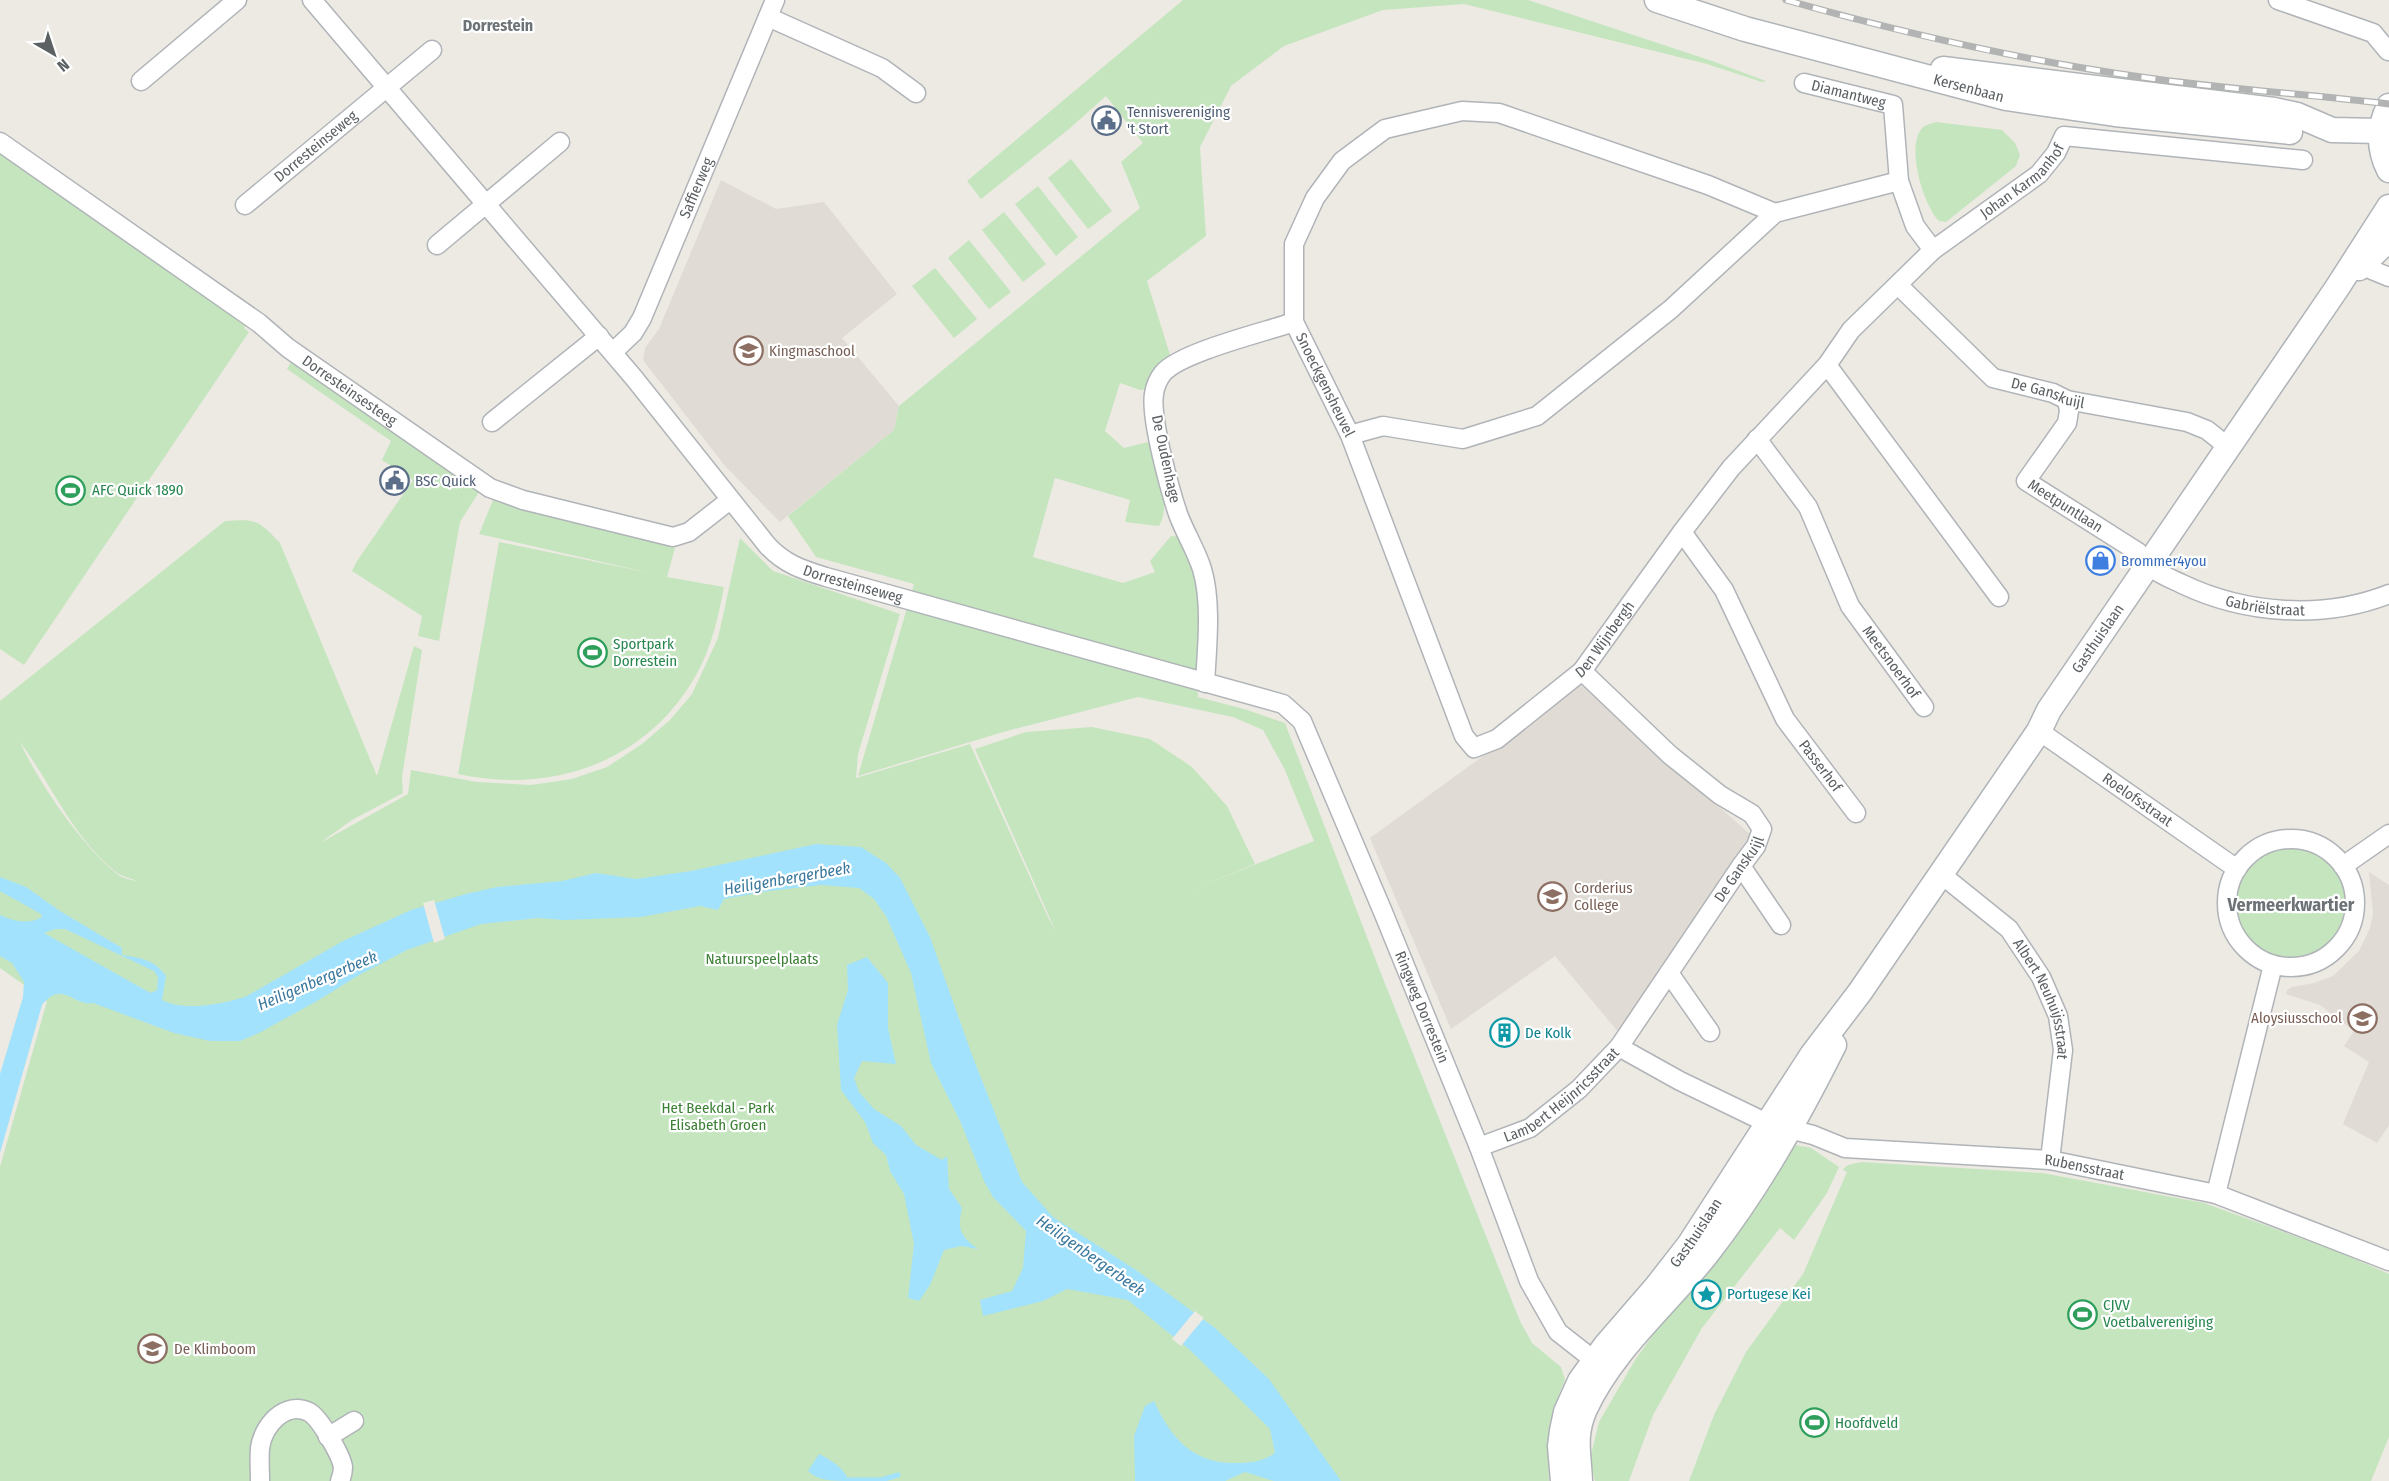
<svg xmlns="http://www.w3.org/2000/svg" width="2389" height="1481" viewBox="0 0 2389 1481" font-family="'Fira Sans Condensed',sans-serif">
  <rect width="100%" height="100%" fill="#edeae3"/>
  <!-- education -->
  <g fill="#e0dbd4">
    <polygon points="721,180 776,209 824,202 897,294 842,338 899,406 894,430 780,522 725,466 643,360 645,348 659,329"/>
    <polygon points="1581,685 1751,835 1619,1033 1555,956 1451,1029 1370,838"/>
    <polygon points="2369,872 2389,885 2389,1125 2377,1143 2343,1124 2369,1062 2344,1046 2354,1031 2320,1005 2286,994 2287,990 2292,987 2314,983 2333,976 2359,951 2370,928 2373,914"/>
  </g>
  <!-- green -->
  <g fill="#c5e5bf" fill-rule="evenodd">
    <path d="M1183,0H1528L1712,61L1766,81L1762,82L1707,64L1464,4L1383,10L1284,46L1231,86L1200,147L1206,236L1147,281L1171,358L1148,389L1140,390L1120,383L1105,431L1124,448L1148,442C1156,468 1173,501 1159,526L1125,522L1130,500L1055,478L1033,557L1123,583L1155,572L1150,561L1171,536L1183,537L1198,572L1200,650L1197,662L1198,697L1244,709L1285,723L1380,971L1520,1321L1532,1343L1561,1367L1565,1380C1548,1419 1547,1439 1549,1481H0V1167L47,1001L0,968V701L225,521C257,519 258,520 280,543L377,776L414,646L422,650L402,777L403,793L352,820L320,843L408,794L411,770L477,782L531,785L572,779L607,767L642,744L670,720L692,694L718,638L740,538L773,571L900,614L858,754L856,778L970,744L1047,915L1056,932L975,749L1026,732L1092,727L1150,739L1192,767L1227,806L1255,864L1194,889L1314,841L1284,768L1263,730L1233,717L1138,697L1003,732L858,776L914,584L816,557L788,516L894,430L899,406L1140,208L1121,162L1143,143L1106,96L1069,129L981,199L967,181ZM20,742C52,785 73,838 116,872C122,877 131,878 137,881C130,880 121,878 116,873C81,845 39,783 20,742Z"/>
    <path d="M1936,122L2002,130L2015,143L2020,155L2016,166L1946,222L1939,221C1924,207 1907,150 1920,131C1923,125 1930,124 1936,122Z"/>
    <polygon points="0,147 249,320 244,328 249,332 24,665 0,649"/>
    <polygon points="1071,159 1112,211 1088,229 1048,178"/>
    <polygon points="1038,186 1078,237 1056,256 1015,204"/>
    <polygon points="1004,212 1046,264 1023,282 982,230"/>
    <polygon points="969,240 1011,292 989,309 948,258"/>
    <polygon points="935,268 977,319 954,338 912,286"/>
    <polygon points="291,362 479,492 460,522 439,641 418,636 422,616 352,571 357,561 413,480 382,460 391,441 287,369"/>
    <path d="M493,500L675,548L667,577L724,587C718,619 710,654 692,682C642,764 549,794 458,774L499,542L650,573L479,534Z"/>
    <circle cx="2293" cy="903" r="60"/>
    <polygon points="1796,1145 1811,1148 1839,1167 1827,1193 1794,1240 1780,1228 1702,1328 1653,1415 1629,1481 1595,1481 1590,1459 1599,1422 1635,1360 1788,1149"/>
    <path d="M1862,1162L2042,1173L2204,1203L2339,1252L2389,1274V1437L2371,1481H1689L1714,1415L1746,1352L1803,1274L1847,1172L1843,1170C1847,1163 1855,1164 1862,1162Z"/>
  </g>
  <!-- water -->
  <g fill="#a3e2fd" fill-rule="evenodd">
    <path d="M816,844L861,847L886,863L900,878L930,937L972,1055L1022,1182L1053,1217L1136,1270L1215,1328L1269,1379L1341,1481H1274L1245,1472L1225,1481H1135L1134,1436L1145,1406L1154,1401C1172,1440 1194,1465 1240,1463C1255,1462 1263,1461 1275,1453L1270,1429L1190,1350L1128,1300L1067,1289L1043,1301L983,1316L980,1300L1012,1291L1023,1268L1026,1231L993,1197L984,1181L961,1123L931,1063L911,973L886,916L874,899L859,888L821,885L769,891L724,899L718,910L700,906L641,917L564,920L538,918L481,924L407,950L359,975L317,1001L259,1033L240,1041H210L174,1033L93,1003C73,1007 63,979 42,1005L0,1153V1074L23,997L24,982L12,963L0,956V915C13,921 28,925 42,917L41,914L0,891V877L26,887L60,911L122,948V955C141,958 155,960 166,976L162,1000C184,1012 224,1004 247,996L343,941L411,910L466,894L497,887L562,881L596,873L636,879L691,871ZM55,929H65L154,971L158,977L157,990L151,993L145,990L44,933Z"/>
    <path d="M867,957L888,983V1028L896,1064L862,1061L854,1078L859,1092L874,1109L901,1126L916,1145L942,1160L947,1156L949,1189L962,1208C957,1229 960,1236 978,1249L961,1246L944,1250L930,1285L919,1301L908,1298L914,1244L904,1194L890,1171L886,1155L873,1143L865,1122L841,1090L837,1025L848,990L847,965Z"/>
    <path d="M819,1454C831,1460 844,1468 849,1481C833,1481 818,1481 808,1471Z"/>
  </g>
  <!-- pier -->
  <g fill="#edeae3">
    <polygon points="434,900 445,939 434,943 423,903"/>
    <polygon points="1195,1311 1204,1318 1181,1346 1172,1339"/>
  </g>
  <g fill="none" stroke-linecap="round" stroke-linejoin="round">
    <!-- stream -->
    <polyline stroke="#a3e2fd" stroke-width="5" points="849,1480 881,1480 898,1475"/>
    <defs>
      <g id="street">
        <path id="s1" d="M312,0L634,378L767,545C784,564 803,570 826,577L1283,704L1302,721L1383,912L1479,1147L1529,1281L1558,1332L1604,1368"/>
        <polyline points="2278,0 2373,33 2388,51"/>
        <polyline points="768,17 882,68 916,93"/>
        <polyline points="141,81 237,0"/>
        <path id="s2" d="M1804,83L1893,105L1899,181L1915,226L1933,250"/>
        <path id="s3" d="M0,142L259,323L288,348L490,488L523,500L673,537L689,532L730,500"/>
        <path id="s4" d="M1899,181L1775,213L1708,185L1499,113L1462,111L1385,129L1342,161L1315,198L1294,244V322L1350,435L1464,736L1474,748L1497,739L1582,671L1682,532L1731,468L1827,365L1851,330L1933,250L2039,174L2056,153L2064,136L2303,160"/>
        <path id="s5" d="M245,205L432,50"/>
        <polyline points="437,245 560,142"/>
        <polyline points="2355,258 2372,270 2389,277"/>
        <path id="s6" d="M1898,285L1993,378L2053,393L2067,400L2187,422L2207,430L2227,446"/>
        <path id="s7" d="M613,352L633,333L642,318L775,0"/>
        <polyline points="1827,365 1999,597"/>
        <path id="s8" d="M2067,400L2069,411L2067,423L2026,481L2138,552C2151,571 2161,574 2182,584C2245,614 2323,620 2389,594"/>
        <polyline points="492,422 599,336"/>
        <polyline points="1350,435 1383,426 1463,439 1537,416 1671,309 1775,213"/>
        <path id="s9" d="M1757,439L1808,507L1850,606L1924,707"/>
        <path id="s10" d="M1682,532L1724,590L1785,719L1856,813"/>
        <path d="M1205,683C1207,648 1212,602 1202,569C1196,550 1185,533 1178,514C1170,490 1150,418 1154,394C1155,387 1159,378 1163,373C1181,352 1265,332 1294,322"/>
        <path id="s11" d="M2039,731L2237,869"/>
        <circle cx="2291" cy="903" r="64"/>
        <polyline points="1741,866 1781,925"/>
        <polyline points="2343,866 2389,834"/>
        <path id="s12" d="M1942,875L2009,929L2041,977L2058,1016L2063,1050L2050,1160"/>
        <polyline points="1669,973 1710,1032"/>
        <path id="s13" d="M1619,1047L1680,1081L1769,1124L1813,1135L1845,1148L2050,1160L2216,1194L2389,1261"/>
        <path id="s14" d="M1479,1147L1530,1128L1579,1089L1619,1047L1741,866L1756,846L1762,829L1752,814L1720,795L1670,755L1582,671"/>
        <polyline points="2216,1194 2273,965"/>
        <polyline points="328,1437 354,1421"/>
        <path d="M260,1481C260,1470 259,1459 260,1448C263,1426 285,1400 309,1412C320,1418 341,1455 343,1467C343,1472 342,1476 340,1481"/>
      </g>
      <g id="secondary">
        <path id="s15" d="M1657,0L1745,29L2006,98L2115,114L2290,132"/>
        <polyline points="1943,69 2274,110 2297,115 2332,130 2380,131"/>
        <path d="M2389,106C2378,128 2378,148 2389,170"/>
        <polyline points="2359,268 2389,239"/>
        <path id="s16" d="M1563,1481L1560,1446L1562,1431L1566,1412L1580,1381L1606,1345L1657,1286L1689,1245L1812,1055L1860,992L2039,731L2049,710L2337,288L2389,207"/>
        <path d="M1580,1481C1579,1454 1573,1436 1585,1409C1612,1350 1666,1305 1706,1255C1757,1190 1797,1119 1834,1045"/>
      </g>
    </defs>
    <!-- street casing -->
    <use href="#street" stroke="#b0b4b8" stroke-width="21"/>
    <!-- secondary casing -->
    <use href="#secondary" stroke="#afb4b8" stroke-width="27"/>
    <!-- street -->
    <use href="#street" stroke="#fff" stroke-width="18"/>
    <!-- secondary -->
    <use href="#secondary" stroke="#fff" stroke-width="24"/>
    <defs>
      <path id="rail" d="M1786,0C1902,33 2021,60 2141,77C2223,89 2306,94 2389,104"/>
    </defs>
    <!-- rail casing -->
    <use href="#rail" stroke="#b2b3b3" stroke-width="7"/>
    <!-- rail -->
    <use href="#rail" stroke="#fff" stroke-width="4.5" stroke-dasharray="14" stroke-linecap="butt"/>
  </g>
  <!-- icons -->
  <defs>
    <symbol id="civic-ring" viewBox="-11 -11 22 22"><circle r="9.5" fill="#fff" stroke="#5c6f8a" stroke-width="1.5"/><path d="M-.6-6.5H3V-4.5H.6V-3L4-1V1h2V6H-6V1h2V-1L-.6-3ZM-1.2 2.5V6h2.4V2.5Z" fill="#5c6f8a"/></symbol>
    <symbol id="school-ring" viewBox="-11 -11 22 22"><circle r="9.5" fill="#fff" stroke="#8d6e63" stroke-width="1.5"/><path d="M0-5L7-2L0 1L-7-2ZM-4 1L0 2.5L4 1V4Q0 6-4 4Z" fill="#8d6e63"/></symbol>
    <symbol id="stadium-ring" viewBox="-11 -11 22 22"><circle r="9.5" fill="#fff" stroke="#2e9e5b" stroke-width="1.5"/><path d="M0-5a6.5 5 0 1 0 0 10a6.5 5 0 1 0 0-10ZM-3.5-1.8h7v3.6h-7Z" fill="#2e9e5b"/></symbol>
    <symbol id="shop-ring" viewBox="-11 -11 22 22"><circle r="9.5" fill="#fff" stroke="#3f7fe0" stroke-width="1.5"/><path d="M-5-2.5h2.3a2.7 3.5 0 0 1 5.4 0H5L5.5 6h-11ZM-1.5-2.5h3a1.5 2.3 0 0 0-3 0Z" fill="#3f7fe0"/></symbol>
    <symbol id="building-ring" viewBox="-11 -11 22 22"><circle r="9.5" fill="#fff" stroke="#0f9aa8" stroke-width="1.5"/><path d="M-4-6H4V6H1V3H-1V6H-4ZM-2.5-4.3h1.7v1.8h-1.7ZM.8-4.3h1.7v1.8H.8ZM-2.5-1h1.7V.8h-1.7ZM.8-1h1.7V.8H.8Z" fill="#0f9aa8"/></symbol>
    <symbol id="sight-ring" viewBox="-11 -11 22 22"><circle r="9.5" fill="#fff" stroke="#0f9aa8" stroke-width="1.5"/><path d="M0-6L1.8-2.2L6-1.7L2.9 1.2L3.7 5.4L0 3.3L-3.7 5.4L-2.9 1.2L-6-1.7L-1.8-2.2Z" fill="#0f9aa8"/></symbol>
  </defs>
  <g fill-rule="evenodd">
    <use href="#civic-ring" x="1090" y="104" width="33" height="33"/>
    <use href="#school-ring" x="732" y="334" width="33" height="33"/>
    <use href="#civic-ring" x="378" y="464" width="33" height="33"/>
    <use href="#stadium-ring" x="54" y="474" width="33" height="33"/>
    <use href="#shop-ring" x="2084" y="544" width="33" height="33"/>
    <use href="#stadium-ring" x="576" y="636" width="33" height="33"/>
    <use href="#school-ring" x="1536" y="880" width="33" height="33"/>
    <use href="#school-ring" x="2346" y="1002" width="33" height="33"/>
    <use href="#building-ring" x="1488" y="1016" width="33" height="33"/>
    <use href="#sight-ring" x="1690" y="1278" width="33" height="33"/>
    <use href="#stadium-ring" x="2066" y="1298" width="33" height="33"/>
    <use href="#school-ring" x="136" y="1332" width="33" height="33"/>
    <use href="#stadium-ring" x="1798" y="1406" width="33" height="33"/>
  </g>
  <g text-anchor="middle" stroke-width="4.5" stroke-linejoin="round" paint-order="stroke">
    <!-- street labels -->
    <g font-size="15" fill="#5b6063" stroke="#fff">
      <text dy="5" stroke="none"><textPath href="#s15" startOffset="324">Kersenbaan</textPath></text>
      <text dy="5" stroke="none"><textPath href="#s2" startOffset="46">Diamantweg</textPath></text>
      <text dy="5" stroke="none"><textPath href="#s5" startOffset="92">Dorresteinseweg</textPath></text>
      <text dy="5" stroke="none"><textPath href="#s4" startOffset="2026">Johan Karmanhof</textPath></text>
      <text dy="5" stroke="none"><textPath href="#s7" startOffset="186">Saffierweg</textPath></text>
      <text dy="5" stroke="none"><textPath href="#s4" startOffset="836">Snoeckgensheuvel</textPath></text>
      <text dy="5" stroke="none"><textPath href="#s3" startOffset="429">Dorresteinsesteeg</textPath></text>
      <text dy="5" stroke="none"><textPath href="#s6" startOffset="190">De Ganskuijl</textPath></text>
      <text transform="translate(1166 459) rotate(78)" y="5">De Oudenhage</text>
      <text dy="5" stroke="none"><textPath href="#s8" startOffset="141">Meetpuntlaan</textPath></text>
      <text dy="5" stroke="none"><textPath href="#s1" startOffset="806">Dorresteinseweg</textPath></text>
      <text dy="5" stroke="none"><textPath href="#s8" startOffset="369">Gabriëlstraat</textPath></text>
      <text dy="5" stroke="none"><textPath href="#s4" startOffset="1402">Den Wijnbergh</textPath></text>
      <text dy="5" stroke="none"><textPath href="#s16" startOffset="1010">Gasthuislaan</textPath></text>
      <text dy="5" stroke="none"><textPath href="#s9" startOffset="262">Meetsnoerhof</textPath></text>
      <text dy="5" stroke="none"><textPath href="#s10" startOffset="273">Passerhof</textPath></text>
      <text dy="5" stroke="none"><textPath href="#s11" startOffset="120">Roelofsstraat</textPath></text>
      <text dy="5" stroke="none"><textPath href="#s14" startOffset="390">De Ganskuijl</textPath></text>
      <text dy="5" stroke="none"><textPath href="#s12" startOffset="165">Albert Neuhuijsstraat</textPath></text>
      <text dy="5" stroke="none"><textPath href="#s1" startOffset="1588">Ringweg Dorrestein</textPath></text>
      <text dy="5" stroke="none"><textPath href="#s14" startOffset="99">Lambert Heijnricsstraat</textPath></text>
      <text dy="5" stroke="none"><textPath href="#s13" startOffset="489">Rubensstraat</textPath></text>
      <text dy="5" stroke="none"><textPath href="#s16" startOffset="292">Gasthuislaan</textPath></text>
    </g>
    <!-- service labels -->
    <g font-size="15" fill="#4e5e75" stroke="#fff" text-anchor="start">
      <text x="1127" y="117">Tennisvereniging<tspan x="1127" dy="17">'t Stort</tspan></text>
      <text x="415" y="486">BSC Quick</text>
    </g>
    <!-- education labels -->
    <g font-size="15" fill="#785e54" stroke="#fff" text-anchor="start">
      <text x="769" y="356">Kingmaschool</text>
      <text x="1574" y="893">Corderius<tspan x="1574" dy="17">College</tspan></text>
      <text x="2342" y="1023" text-anchor="end">Aloysiusschool</text>
      <text x="174" y="1354">De Klimboom</text>
    </g>
    <!-- leisure labels -->
    <g font-size="15" fill="#27864d" stroke="#fff" text-anchor="start">
      <text x="92" y="495">AFC Quick 1890</text>
      <text x="613" y="649">Sportpark<tspan x="613" dy="17">Dorrestein</tspan></text>
      <text x="2103" y="1310">CJVV<tspan x="2103" dy="17">Voetbalvereniging</tspan></text>
      <text x="1835" y="1428">Hoofdveld</text>
    </g>
    <!-- shop labels -->
    <g font-size="15" fill="#366cbe" stroke="#fff" text-anchor="start">
      <text x="2121" y="566">Brommer4you</text>
    </g>
    <!-- park labels -->
    <g font-size="15" fill="#3c8035" stroke="#fff">
      <text x="762" y="964">Natuurspeelplaats</text>
      <text x="718" y="1113">Het Beekdal - Park<tspan x="718" dy="17">Elisabeth Groen</tspan></text>
    </g>
    <!-- culture labels -->
    <g font-size="15" fill="#0d838f" stroke="#fff" text-anchor="start">
      <text x="1525" y="1038">De Kolk</text>
      <text x="1727" y="1299">Portugese Kei</text>
    </g>
    <!-- neighbourhood labels -->
    <g font-size="16" font-weight="bold" fill="#6c7275" stroke="#fff">
      <text x="498" y="31">Dorrestein</text>
    </g>
    <!-- water labels -->
    <g font-size="16" font-style="italic" fill="#3b789d" stroke="#fff">
      <text transform="translate(787 878) rotate(-10)" y="6">Heiligenbergerbeek</text>
      <text transform="translate(317 980) rotate(-23)" y="6">Heiligenbergerbeek</text>
      <text transform="translate(1091 1255) rotate(35)" y="6">Heiligenbergerbeek</text>
    </g>
    <!-- quarter labels -->
    <g font-size="18" font-weight="bold" fill="#6c7275" stroke="#fff">
      <text x="2291" y="911">Vermeerkwartier</text>
    </g>
  </g>
  <!-- north arrow -->
  <g transform="translate(54 54) rotate(141)" stroke="#ffffff" stroke-width="4.5" paint-order="stroke">
  <path d="M0-4.5L10 22L0 15L-10 22Z" fill="#5b6063"/>
  <text y="-9" font-size="16" font-weight="bold" text-anchor="middle" fill="#5b6063">N</text>
  </g>
</svg>
